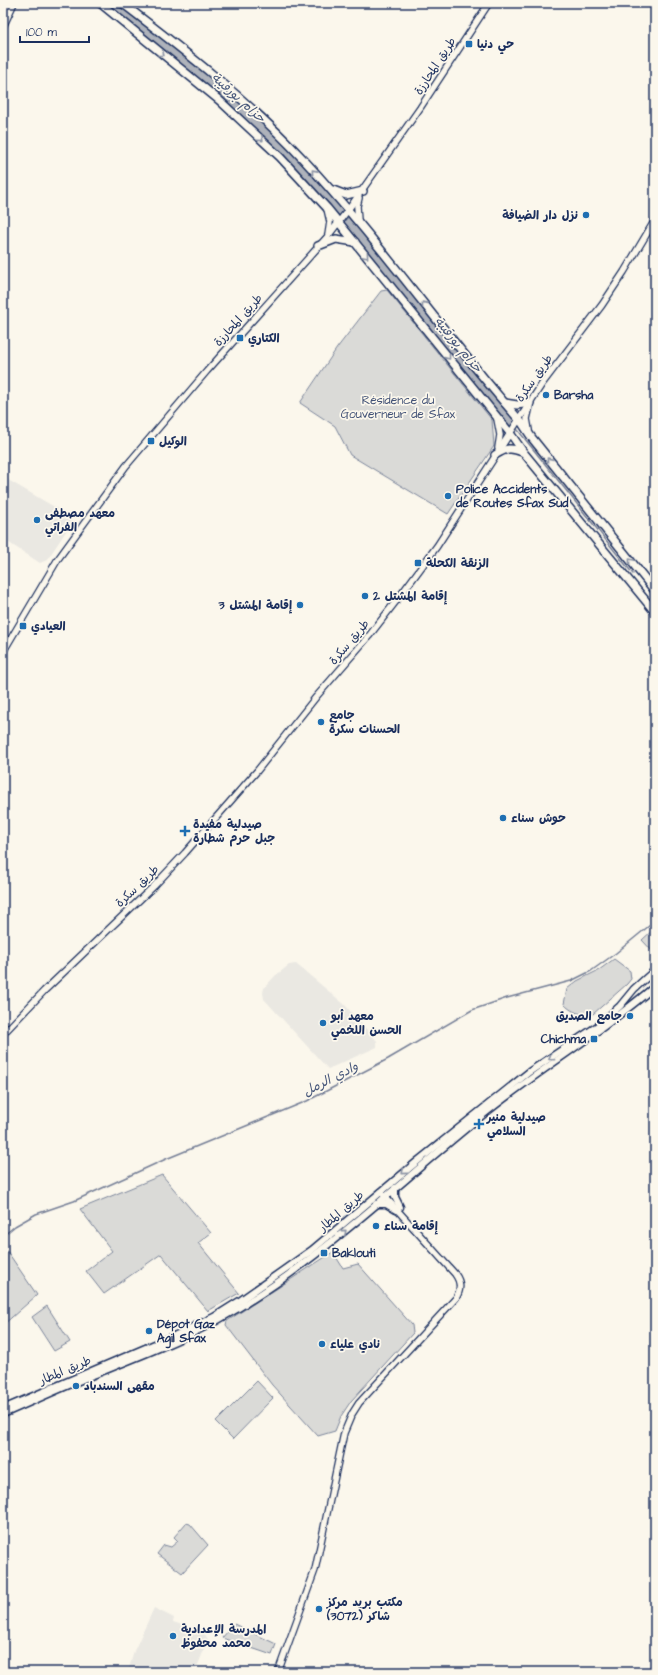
<svg xmlns="http://www.w3.org/2000/svg" width="658" height="1675" viewBox="0 0 658 1675" font-family="'Architects Daughter','Playpen Sans Arabic',sans-serif">
  <rect width="100%" height="100%" fill="#fbf7ec"/>
  <filter id="ink" filterUnits="userSpaceOnUse"><feTurbulence type="fractalNoise" baseFrequency=".025" numOctaves="2"/><feDisplacementMap in="SourceGraphic" scale="8" xChannelSelector="R" yChannelSelector="G"/><feConvolveMatrix kernelMatrix="1 2 1 2 8 2 1 2 1" color-interpolation-filters="sRGB"/></filter>
  <g filter="url(#ink)">
    <!-- built -->
    <g fill="#eae8e2">
      <polygon points="3,477 70,516 71,524 47,560 40,563 3,539"/>
      <polygon points="296,964 344,1004 377,1041 377,1047 328,1069 264,999 263,993 264,988 275,976 289,965"/>
      <polygon points="154,1608 174,1618 173,1622 204,1632 208,1640 195,1672 128,1672 134,1651"/>
    </g>
    <!-- green -->
    <g fill="#dadad7" stroke="#7a849a">
      <polygon points="387,290 492,420 494,446 448,514 350,455 335,426 300,403 337,348 381,291"/>
      <polygon points="655,928 655,954 642,940"/>
      <path d="M614,959L630,971L631,979L627,984L593,1014C582,1016 571,1012 564,1004L567,989L577,981L599,970Z"/>
      <polygon points="162,1175 211,1233 198,1243 239,1293 208,1311 161,1254 104,1294 86,1271 112,1251 80,1209"/>
      <polygon points="7,1251 37,1295 3,1325 3,1253"/>
      <polygon points="333,1252 343,1268 358,1264 412,1325 413,1333 351,1401 341,1416 335,1431 318,1436 272,1385 226,1325 227,1321"/>
      <polygon points="47,1306 70,1342 54,1351 32,1317"/>
      <polygon points="257,1381 273,1398 233,1439 216,1422"/>
      <polygon points="186,1523 190,1524 208,1545 182,1573 157,1554 164,1545 171,1547 178,1541 174,1537"/>
      <polygon points="234,1624 276,1644 272,1655 222,1638"/>
    </g>
    <!-- water -->
    <g fill="#afb3bb" stroke="#747e96">
      <path d="M115,8L125,9C167,41 210,74 250,111C283,142 313,176 344,210L339,216L296,169L129,23Z"/>
      <polygon points="349,216 515,419 510,427 474,385 343,223"/>
    </g>
    <g fill="none" stroke-linecap="round" stroke-linejoin="round">
      <!-- stream -->
      <g stroke="#747e96" stroke-width="1.5">
        <polyline points="116,3 119,8"/>
        <polyline points="517,429 633,574"/>
        <polyline points="3,1236 15,1226 36,1214 74,1201 166,1159 307,1101 388,1059 472,1010 507,998 571,981 591,971 616,953 655,921"/>
      </g>
      <defs>
        <g id="secondary">
          <polyline points="3,27 14,3"/>
          <polyline points="327,209 330,222 328,235"/>
          <polyline points="358,221 357,206 359,198"/>
          <polyline points="497,419 500,435 498,448"/>
          <polyline points="529,430 527,419 530,406"/>
          <polyline points="3,652 58,559 126,466 207,371 328,236 348,210 420,108 489,3"/>
          <polyline points="3,1034 44,991 154,886 185,853 257,771 316,697 369,636 400,596 437,546 542,384 602,305 624,272 655,220"/>
          <path d="M278,1672L315,1570L344,1433L352,1414L359,1403L456,1298C461,1290 461,1282 455,1274L381,1192"/>
        </g>
        <g id="primary">
          <polyline points="395,1188 395,1197 400,1207"/>
          <polyline points="376,1204 386,1204 396,1210"/>
          <polyline points="3,1409 176,1335 214,1317 241,1300 312,1250 419,1160 529,1072 599,1025 620,1006 634,989 655,970"/>
          <path d="M3,1414C33,1401 63,1387 93,1375C135,1358 177,1342 216,1321C316,1266 396,1184 484,1114C540,1069 601,1033 655,986"/>
        </g>
        <g id="highway">
          <polyline points="100,3 219,100 280,157 327,208 510,433 524,453 655,612"/>
          <path d="M122,3C185,51 249,101 303,159C381,243 446,337 522,423L532,438L655,591"/>
          <polyline points="333,190 346,195 363,191"/>
          <polyline points="318,246 336,239 355,242"/>
          <polyline points="505,403 517,405 530,403"/>
          <path d="M495,455C506,448 511,447 522,452"/>
        </g>
      </defs>
      <!-- secondary casing -->
      <use href="#secondary" stroke="#1b2f5e" stroke-width="8"/>
      <!-- primary casing -->
      <use href="#primary" stroke="#1b2f5e" stroke-width="9"/>
      <!-- highway casing -->
      <use href="#highway" stroke="#1b2f5e" stroke-width="10"/>
      <!-- secondary -->
      <use href="#secondary" stroke="#fbf7ec" stroke-width="5.5"/>
      <!-- primary -->
      <use href="#primary" stroke="#fbf7ec" stroke-width="6"/>
      <!-- highway -->
      <use href="#highway" stroke="#fbf7ec" stroke-width="7"/>
    </g>
    <!-- one-way arrows -->
    <defs><path id="oneway-chevron" d="M-2-3.5L2.5 0L-2 3.5" fill="none" stroke-width="1.6" stroke-linecap="round" stroke-linejoin="round"/></defs>
    <g stroke="#8b93a5">
      <use href="#oneway-chevron" transform="translate(162 54) rotate(39)"/>
      <use href="#oneway-chevron" transform="translate(261 139) rotate(42)"/>
      <use href="#oneway-chevron" transform="translate(314 172) rotate(-132)"/>
      <use href="#oneway-chevron" transform="translate(366 256) rotate(50)"/>
      <use href="#oneway-chevron" transform="translate(424 304) rotate(-129)"/>
      <use href="#oneway-chevron" transform="translate(448 357) rotate(51)"/>
      <use href="#oneway-chevron" transform="translate(549 460) rotate(-129)"/>
      <use href="#oneway-chevron" transform="translate(631 561) rotate(-130)"/>
      <use href="#oneway-chevron" transform="translate(551 1058) rotate(145)"/>
      <use href="#oneway-chevron" transform="translate(404 1172) rotate(140)"/>
      <use href="#oneway-chevron" transform="translate(344 1232) rotate(-41)"/>
    </g>
  </g>
  <!-- markers -->
  <g fill="#1f6fb2" stroke="#fbf7ec" stroke-width="1.5">
    <rect x="465" y="40" width="8" height="8" rx="2"/>
    <circle cx="586" cy="215" r="4"/>
    <rect x="236" y="334" width="8" height="8" rx="2"/>
    <circle cx="546" cy="395" r="4"/>
    <rect x="147" y="437" width="8" height="8" rx="2"/>
    <circle cx="448" cy="496" r="4"/>
    <circle cx="37" cy="520" r="4"/>
    <rect x="414" y="559" width="8" height="8" rx="2"/>
    <circle cx="365" cy="596" r="4"/>
    <circle cx="300" cy="605" r="4"/>
    <rect x="19" y="622" width="8" height="8" rx="2"/>
    <circle cx="321" cy="722" r="4"/>
    <circle cx="503" cy="818" r="4"/>
    <path d="M183 825h4v4h4v4h-4v4h-4v-4h-4v-4h4z"/>
    <circle cx="630" cy="1016" r="4"/>
    <circle cx="323" cy="1023" r="4"/>
    <rect x="590" y="1035" width="8" height="8" rx="2"/>
    <path d="M477 1118h4v4h4v4h-4v4h-4v-4h-4v-4h4z"/>
    <circle cx="376" cy="1226" r="4"/>
    <rect x="320" y="1249" width="8" height="8" rx="2"/>
    <circle cx="149" cy="1331" r="4"/>
    <circle cx="322" cy="1344" r="4"/>
    <circle cx="76" cy="1386" r="4"/>
    <circle cx="319" cy="1609" r="4"/>
    <circle cx="173" cy="1636" r="4"/>
  </g>
  <g text-anchor="middle" stroke-width="3.5" stroke-linejoin="round" paint-order="stroke">
    <!-- poi labels -->
    <g font-size="12" font-weight="bold" fill="#1b2f5e" stroke="#fbf7ec" text-anchor="start">
      <text x="477" y="48">حي دنيا</text>
      <text x="578" y="219" text-anchor="end">نزل دار الضيافة</text>
      <text x="248" y="342">الكتاري</text>
      <text x="554" y="399">Barsha</text>
      <text x="159" y="445">الوكيل</text>
      <text x="456" y="493">Police Accidents<tspan x="456" dy="14">de Routes Sfax Sud</tspan></text>
      <text x="45" y="517">معهد مصطفى<tspan x="45" dy="14">الفراتي</tspan></text>
      <text x="426" y="567">الزنقة الكحلة</text>
      <text x="373" y="600">إقامة المشتل 2</text>
      <text x="292" y="609" text-anchor="end">إقامة المشتل 3</text>
      <text x="31" y="630">العيادي</text>
      <text x="329" y="719">جامع<tspan x="329" dy="14">الحسنات سكرة</tspan></text>
      <text x="511" y="822">حوش سناء</text>
      <text x="193" y="828">صيدلية مفيدة<tspan x="193" dy="14">جبل حرم شطارة</tspan></text>
      <text x="331" y="1020">معهد أبو<tspan x="331" dy="14">الحسن اللخمي</tspan></text>
      <text x="622" y="1020" text-anchor="end">جامع الصديق</text>
      <text x="586" y="1043" text-anchor="end">Chichma</text>
      <text x="487" y="1121">صيدلية منير<tspan x="487" dy="14">السلامي</tspan></text>
      <text x="384" y="1230">إقامة سناء</text>
      <text x="332" y="1257">Baklouti</text>
      <text x="157" y="1328">Dépot Gaz<tspan x="157" dy="14">Agil Sfax</tspan></text>
      <text x="330" y="1348">نادي علياء</text>
      <text x="84" y="1390">مقهى السندباد</text>
      <text x="327" y="1606">مكتب بريد مركز<tspan x="327" dy="14">شاكر (3072)</tspan></text>
      <text x="181" y="1633">المدرسة الإعدادية<tspan x="181" dy="14">محمد محفوظ</tspan></text>
    </g>
    <!-- street labels -->
    <g font-size="12" fill="#1b2f5e" stroke="#fbf7ec">
      <text transform="translate(435 66) rotate(-57)" y="4">طريق المحارزة</text>
      <text transform="translate(238 320) rotate(-48)" y="4">طريق المحارزة</text>
      <text transform="translate(534 378) rotate(-55)" y="4">طريق سكرة</text>
      <text transform="translate(349 642) rotate(-50)" y="4">طريق سكرة</text>
      <text transform="translate(137 886) rotate(-44)" y="4">طريق سكرة</text>
      <text transform="translate(341 1211) rotate(-41)" y="4">طريق المطار</text>
      <text transform="translate(65 1370) rotate(-23)" y="4">طريق المطار</text>
    </g>
    <!-- park labels -->
    <g font-size="12" fill="#415176" stroke="#fbf7ec">
      <text x="398" y="404">Résidence du<tspan x="398" dy="14">Gouverneur de Sfax</tspan></text>
    </g>
    <!-- water labels -->
    <g font-size="13" font-style="italic" fill="#47577a" stroke="#fbf7ec">
      <text transform="translate(239 97) rotate(42)" y="5">حزام بورقيبة</text>
      <text transform="translate(459 344) rotate(51)" y="5">حزام بورقيبة</text>
      <text transform="translate(330 1078) rotate(-27)" y="5">وادي الرمل</text>
    </g>
  </g>
  <!-- margin -->
  <rect width="658" height="1675" fill="none" stroke="#fbf7ec" stroke-width="16"/>
  <rect x="8" y="8" width="642" height="1659" fill="none" stroke="#1b2f5e" stroke-width="1.5" filter="url(#ink)"/>
  <!-- scale -->
  <path d="M20 36v6h69v-6" fill="none" stroke="#1b2f5e" stroke-width="2"/>
  <text x="26" y="36" font-size="12" fill="#1b2f5e" stroke="#fbf7ec" stroke-width="3" paint-order="stroke">100 m</text>
</svg>
